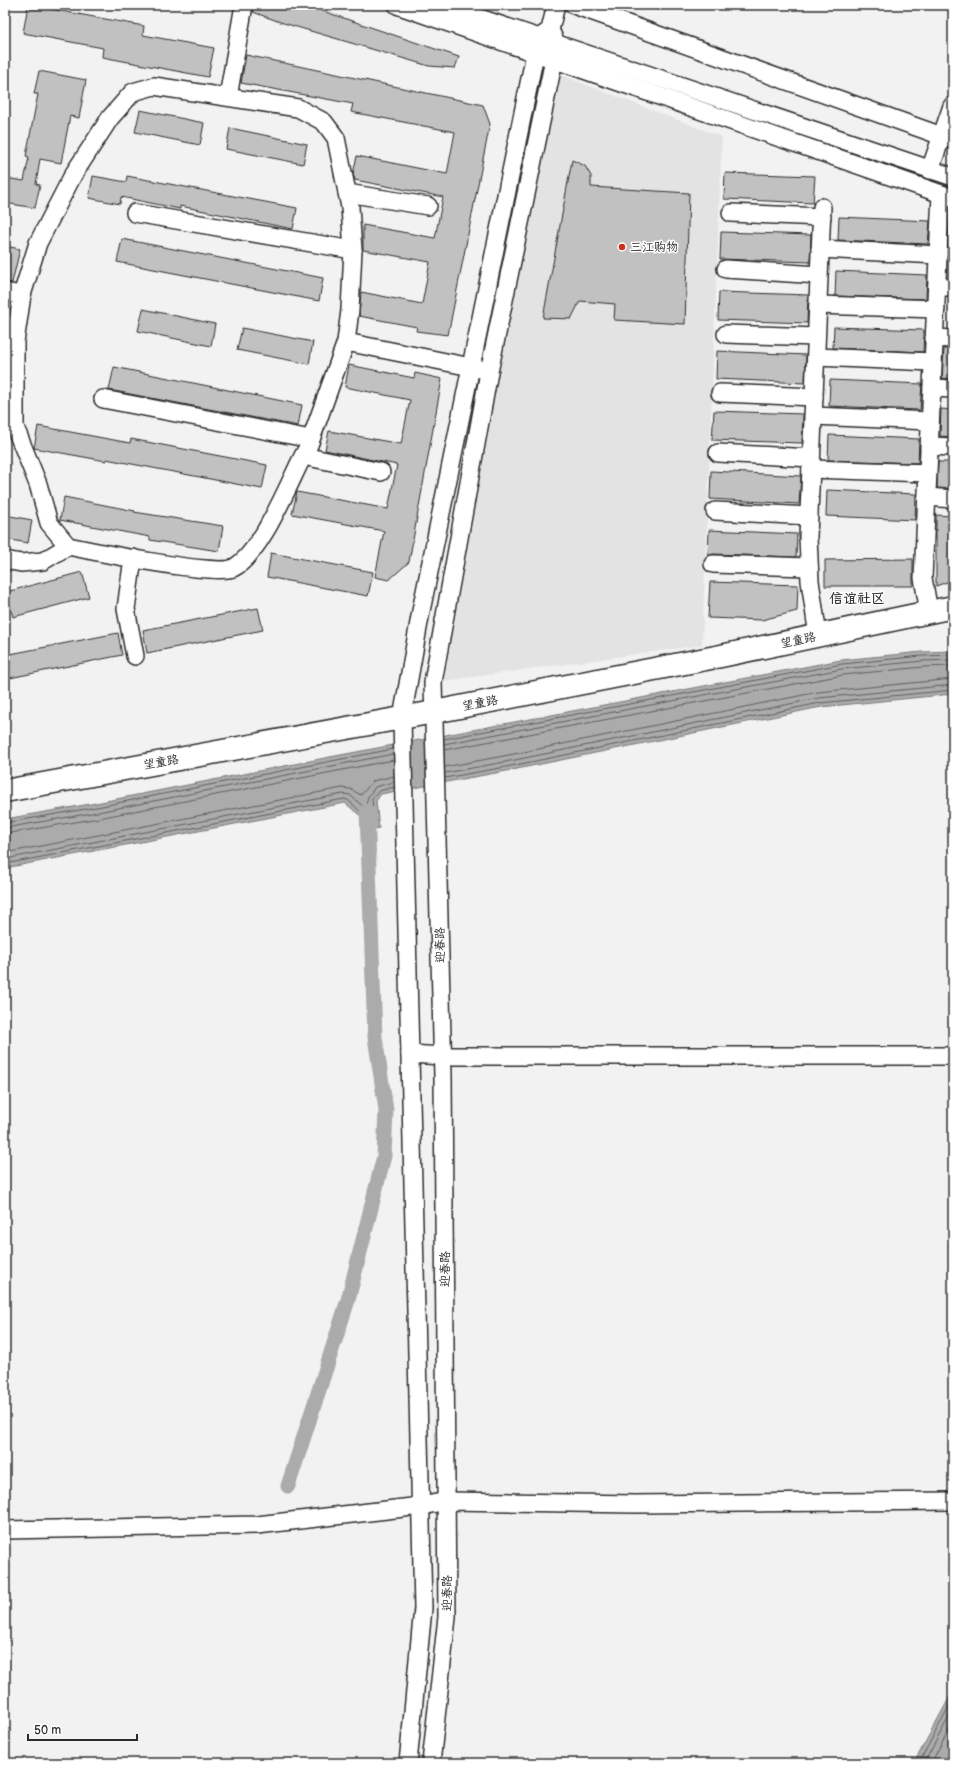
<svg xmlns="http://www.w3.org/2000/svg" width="958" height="1768" viewBox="0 0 958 1768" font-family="'Balsamiq Sans','LXGW WenKai TC',sans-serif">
  <rect width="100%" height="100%" fill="#f2f2f2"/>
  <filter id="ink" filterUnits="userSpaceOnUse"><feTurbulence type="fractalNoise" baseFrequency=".025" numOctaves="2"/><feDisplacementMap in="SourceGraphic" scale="8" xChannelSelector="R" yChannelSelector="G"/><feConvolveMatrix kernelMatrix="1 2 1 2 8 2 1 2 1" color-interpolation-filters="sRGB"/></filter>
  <g filter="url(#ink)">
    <!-- built -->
    <polygon fill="#e3e3e3" points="553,72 722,137 702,645 444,681"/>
    <!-- water -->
    <g fill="#ababab" stroke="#787878">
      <polygon points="953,651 953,694 821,707 512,770 381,794 376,801 379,828 361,834 362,817 345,803 5,868 5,819 96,803 330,757 841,660 922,652"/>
      <polygon points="953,1691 953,1761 952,1763 914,1763"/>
    </g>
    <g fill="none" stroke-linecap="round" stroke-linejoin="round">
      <!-- shore -->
      <g stroke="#5e5e5e" stroke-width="1">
        <polyline points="444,739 842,664 922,656 953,655"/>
        <polyline points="444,744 842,669 923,661 953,660"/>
        <polyline points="444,750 843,675 923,667 953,666"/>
        <polyline points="445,767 509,755 818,692 953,679"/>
        <polyline points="445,773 510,761 819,698 953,685"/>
        <polyline points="445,778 511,766 820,703 953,690"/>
        <polyline points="5,823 97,807 393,749"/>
        <polyline points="5,828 98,812 393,754"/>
        <polyline points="5,834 99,818 393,760"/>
        <polyline points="5,853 342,788 350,789 361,795 373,781 394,776"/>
        <polyline points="5,859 343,794 350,795 365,808 368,797 375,787 394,782"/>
        <polyline points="5,864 344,799 348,800 364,815 366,826 368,827 374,825 372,799 379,791 394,787"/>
        <polyline points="919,1763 953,1699"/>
        <polyline points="924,1763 953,1710"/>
        <polyline points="931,1763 953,1722"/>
      </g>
      <!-- canal -->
      <polyline stroke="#ababab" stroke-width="15" points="288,1486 348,1300 384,1156 386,1110 375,1037 367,811"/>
    </g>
    <!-- building -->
    <g fill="#c1c1c1" stroke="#2b2b2b">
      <polygon points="28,5 144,26 143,35 214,48 208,77 102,57 103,48 23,33"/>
      <polygon points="254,5 305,5 459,57 455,68 429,66 280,22 253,12"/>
      <polygon points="246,55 483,105 490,124 448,335 416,331 417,327 359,316 361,292 422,304 430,262 363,250 363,225 435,238 443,197 355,180 353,174 357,156 447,174 455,132 351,112 353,104 241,83"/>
      <polygon points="39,71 86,80 79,118 70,116 61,163 40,159 36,184 40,185 35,208 5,203 5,178 24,181 29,157 26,156 38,94 34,94"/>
      <polygon points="140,110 204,123 200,145 135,132"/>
      <polygon points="230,128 307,144 303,164 226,149"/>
      <polygon points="572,160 585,166 591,176 591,187 689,193 685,324 614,320 615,304 580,301 571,319 543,318"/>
      <polygon points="725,173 815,176 813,203 724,199"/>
      <polygon points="93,176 126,182 127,176 297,208 293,229 180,206 180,209 121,197 120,204 89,198"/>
      <polygon points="839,217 930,221 928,244 838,240"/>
      <polygon points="721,232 811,235 810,262 720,259"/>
      <polygon points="122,239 323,278 319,301 117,262"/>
      <polygon points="5,246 20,249 12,283 5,282"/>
      <polygon points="836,271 927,275 926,299 835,296"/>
      <polygon points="719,292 808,295 807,323 718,320"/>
      <polygon points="143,309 215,324 211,346 138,331"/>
      <polygon points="834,327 924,330 923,352 833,348"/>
      <polygon points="242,328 313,342 309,364 237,350"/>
      <polygon points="944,349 953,349 953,379 942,378"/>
      <polygon points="717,351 806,355 805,383 716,379"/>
      <polygon points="349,365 414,378 415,373 442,379 409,562 389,580 375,577 384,531 292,514 297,492 388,509 397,465 325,450 329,431 401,444 410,400 345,387"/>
      <polygon points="114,367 302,405 298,426 109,390"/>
      <polygon points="830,380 922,384 920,410 829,406"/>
      <polygon points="941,409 953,410 953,437 940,436"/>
      <polygon points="714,411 803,414 802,443 712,440"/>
      <polygon points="38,426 130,443 131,439 267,465 262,489 106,459 106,461 34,448"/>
      <polygon points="829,435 919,439 918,463 828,460"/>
      <polygon points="938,462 953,462 953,489 937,488"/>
      <polygon points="711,471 801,476 799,504 710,499"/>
      <polygon points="827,490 916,494 915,520 826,516"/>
      <polygon points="64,497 135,511 134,512 223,526 219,551 150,540 150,537 60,520"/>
      <polygon points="5,515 32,520 28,543 5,539"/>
      <polygon points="936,515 953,516 953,580 936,586"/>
      <polygon points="709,530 797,534 796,557 713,554 708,556"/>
      <polygon points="271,553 373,572 368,596 267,577"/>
      <polygon points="913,559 913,586 825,586 825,560"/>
      <polygon points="82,572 89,597 13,617 6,592"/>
      <polygon points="710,582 798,585 797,611 762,620 708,618"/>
      <polygon points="258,608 263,630 147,653 143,630"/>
      <polygon points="118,633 122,655 5,679 5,655"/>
    </g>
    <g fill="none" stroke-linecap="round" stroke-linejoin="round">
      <defs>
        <g id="minor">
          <polyline points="397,5 953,198"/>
          <polyline points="441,5 953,177"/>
          <polyline points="574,5 953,140"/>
          <path d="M154,86L298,108L324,122L336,138L350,207L353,250L350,310L346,342L309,445L303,456C288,485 261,554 233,568C218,577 92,551 68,546L49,523L38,484L15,427V342L22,295L38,243L73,175L110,118L133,92Z"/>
          <polyline points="228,97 244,5"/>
          <polyline points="930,170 952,106"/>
          <polyline points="347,193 428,206"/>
          <polyline points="135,213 353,250"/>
          <polyline points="731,213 822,217"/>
          <polyline points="820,249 938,255"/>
          <polyline points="726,269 819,275"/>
          <polyline points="937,287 953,287"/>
          <polyline points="5,292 22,295"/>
          <polyline points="818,305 936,309"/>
          <polyline points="726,334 816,337"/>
          <polyline points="934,338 953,339"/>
          <polyline points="346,342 481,369"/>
          <polyline points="816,357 933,362"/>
          <polyline points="932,388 953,389"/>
          <polyline points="720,393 814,397"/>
          <polyline points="103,399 311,439"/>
          <polyline points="813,416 930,421"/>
          <polyline points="929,446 953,447"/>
          <polyline points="718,453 811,458"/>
          <polyline points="303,456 381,472"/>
          <polyline points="811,469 928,473"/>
          <polyline points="927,497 953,499"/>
          <polyline points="715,511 809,516"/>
          <polyline points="133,558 126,609 135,656"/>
          <polyline points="5,560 21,563 43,561 68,546"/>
          <polyline points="713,564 809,567"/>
          <polyline points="929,612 923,578 941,194"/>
          <polyline points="818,636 810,581 808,537 822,207"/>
          <polyline points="410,1054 442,1056 953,1056"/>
          <polyline points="5,1530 257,1525 421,1506 447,1501 635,1504 953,1501"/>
          <polyline points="408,1763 423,1608 402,718 421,611 535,54 539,38 550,30 556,5"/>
          <polyline points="431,1763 447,1617 443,1076 433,682 489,372 557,45 550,30"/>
        </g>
        <polyline id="major" points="5,791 434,712 721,656 953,607"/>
      </defs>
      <!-- minor casing -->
      <use href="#minor" stroke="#2b2b2b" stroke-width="20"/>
      <!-- major casing -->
      <use href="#major" stroke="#2b2b2b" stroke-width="25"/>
      <!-- minor -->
      <use href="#minor" stroke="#fff" stroke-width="17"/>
      <!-- major -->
      <use href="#major" stroke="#fff" stroke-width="22"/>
    </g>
  </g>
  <!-- markers -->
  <circle fill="#c8321e" stroke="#fff" stroke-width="1.5" cx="622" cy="247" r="4"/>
  <g text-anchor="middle" stroke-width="3" stroke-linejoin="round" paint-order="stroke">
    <!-- poi labels -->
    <g font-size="12" fill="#2b2b2b" stroke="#fff" text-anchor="start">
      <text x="630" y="251">三江购物</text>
    </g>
    <!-- street labels -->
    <g font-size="12" fill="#2b2b2b" stroke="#fff">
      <text transform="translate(798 640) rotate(-12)" y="4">望童路</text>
      <text transform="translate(480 703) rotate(-11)" y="4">望童路</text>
      <text transform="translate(161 762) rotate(-10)" y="4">望童路</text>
      <text transform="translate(440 945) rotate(-91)" y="4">迎春路</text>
      <text transform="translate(445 1269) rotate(-90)" y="4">迎春路</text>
      <text transform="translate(447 1593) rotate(-90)" y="4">迎春路</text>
    </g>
    <!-- quarter labels -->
    <g font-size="14" font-weight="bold" fill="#2b2b2b" stroke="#fff">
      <text x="857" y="603">信谊社区</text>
    </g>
  </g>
  <!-- margin -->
  <rect width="958" height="1768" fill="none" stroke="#fff" stroke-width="20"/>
  <rect x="10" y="10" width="938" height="1748" fill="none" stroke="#2b2b2b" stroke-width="1.5" filter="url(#ink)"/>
  <!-- scale -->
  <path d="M28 1734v6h109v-6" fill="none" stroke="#2b2b2b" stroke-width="2"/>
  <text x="34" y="1734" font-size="12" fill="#2b2b2b" stroke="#ffffff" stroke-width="3" paint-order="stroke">50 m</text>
</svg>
